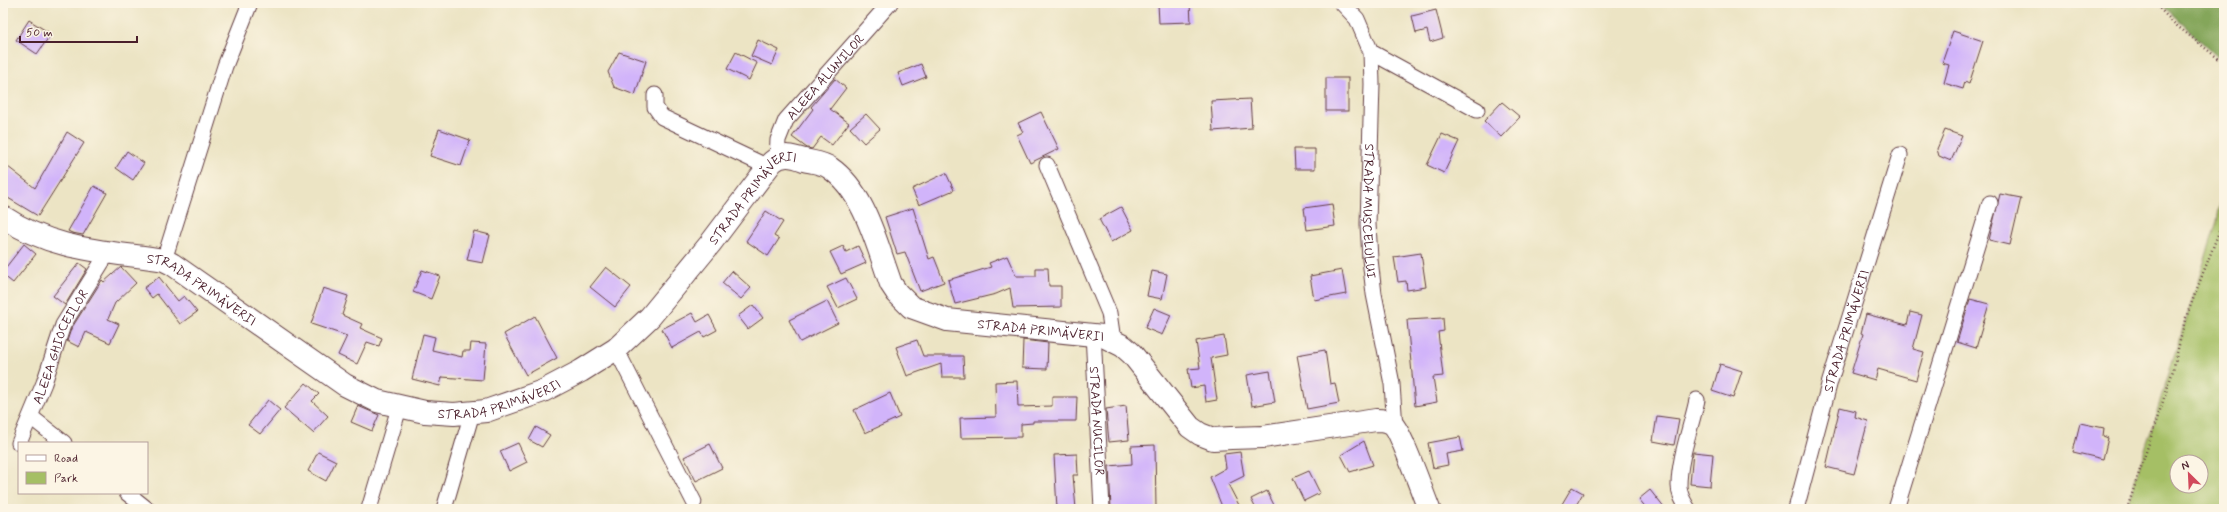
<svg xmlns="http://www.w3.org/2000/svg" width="2227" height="512" viewBox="0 0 2227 512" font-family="Mynerve,sans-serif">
  <rect width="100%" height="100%" fill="#fcf5e5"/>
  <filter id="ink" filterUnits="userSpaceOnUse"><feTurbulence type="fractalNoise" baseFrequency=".025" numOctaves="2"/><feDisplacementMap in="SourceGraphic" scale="8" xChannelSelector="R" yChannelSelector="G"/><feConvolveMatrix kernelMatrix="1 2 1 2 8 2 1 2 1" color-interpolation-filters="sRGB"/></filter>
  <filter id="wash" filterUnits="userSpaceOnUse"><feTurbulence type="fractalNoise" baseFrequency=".012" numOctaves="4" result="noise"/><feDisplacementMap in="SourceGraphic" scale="16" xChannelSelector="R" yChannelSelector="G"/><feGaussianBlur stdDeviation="0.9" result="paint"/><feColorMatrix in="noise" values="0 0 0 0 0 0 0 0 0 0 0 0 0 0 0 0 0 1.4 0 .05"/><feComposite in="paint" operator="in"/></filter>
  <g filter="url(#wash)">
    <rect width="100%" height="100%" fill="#ece4c4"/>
    <!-- green -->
    <path fill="#a5bf65" stroke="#786f48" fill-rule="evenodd" d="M2224,180V509H2126L2217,221ZM2177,462H2201V486H2177Z"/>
    <!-- forest -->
    <polygon fill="#84a65a" stroke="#676242" points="2160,3 2224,3 2224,63"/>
    <g id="blocks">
      <!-- building -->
      <g fill="#d1b4fa">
        <polygon points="1158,3 1190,3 1191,22 1159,23"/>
        <polygon points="1436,10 1443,38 1430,42 1427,30 1416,33 1412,16"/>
        <polygon points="29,20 51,34 37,54 16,40"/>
        <polygon points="1953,31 1983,41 1969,84 1965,82 1963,89 1944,83 1949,65 1942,63"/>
        <polygon points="758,40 779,50 772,65 751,56"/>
        <polygon points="619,52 646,61 635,95 614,87 608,72"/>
        <polygon points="736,52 757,63 749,80 727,69"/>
        <polygon points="921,64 926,77 903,86 898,73"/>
        <rect x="1326" y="78" width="22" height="33"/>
        <polygon points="835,79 846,88 830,109 849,123 832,145 821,137 812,149 807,148 792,137 813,109 811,107"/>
        <polygon points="1250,99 1252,128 1213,131 1211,101"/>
        <polygon points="1502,102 1520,117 1501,137 1484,121"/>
        <polygon points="1041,112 1059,149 1030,163 1017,135 1023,132 1018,123"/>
        <polygon points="866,114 880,129 864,143 850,128"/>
        <polygon points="439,129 470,140 461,166 430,156"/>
        <polygon points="1945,130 1962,136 1951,161 1939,156 1937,149"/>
        <polygon points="67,132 84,143 38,216 3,195 3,163 35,188"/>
        <polygon points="1442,134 1459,141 1444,173 1427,165"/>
        <polygon points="1294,149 1315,149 1315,169 1295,169"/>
        <polygon points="127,151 144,163 133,180 116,168"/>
        <polygon points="946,173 954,190 919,205 912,189"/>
        <polygon points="94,186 107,193 83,235 72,233 68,231"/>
        <polygon points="2000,194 2021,198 2010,245 1989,240"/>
        <polygon points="1332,204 1335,226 1307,230 1304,208"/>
        <polygon points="1121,207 1133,230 1111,242 1099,219"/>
        <polygon points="913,208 929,259 934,257 944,282 920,291 905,252 897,254 885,217"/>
        <polygon points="766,211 783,222 774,236 779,239 768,256 746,241"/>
        <polygon points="474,231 490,235 483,263 467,260"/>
        <polygon points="24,244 36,254 13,283 3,275 3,271"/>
        <polygon points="843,246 846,252 858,246 866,263 841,274 830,252"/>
        <polygon points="1421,253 1426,287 1407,290 1406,281 1398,282 1394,257"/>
        <polygon points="1007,256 1016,276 1036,276 1036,268 1048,268 1049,286 1061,286 1061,307 1013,308 1010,288 996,294 955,304 948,280 991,267 989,263"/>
        <polygon points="79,263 87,269 65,305 53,296"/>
        <polygon points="121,267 136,283 115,303 108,319 119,324 110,343 86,332 79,347 67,341 71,329 102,280 104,282"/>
        <polygon points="606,267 631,287 615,307 590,287"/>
        <polygon points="422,270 440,276 431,299 413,292"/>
        <polygon points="1342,270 1346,294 1314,300 1310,276"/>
        <polygon points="732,271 751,288 741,299 722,283"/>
        <polygon points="1152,271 1167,274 1162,299 1147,296"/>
        <polygon points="159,277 178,301 184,296 197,312 180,324 157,294 152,298 144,288"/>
        <polygon points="846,278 857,299 838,308 827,287"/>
        <polygon points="323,288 348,296 342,315 362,324 360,328 382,338 379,346 367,342 357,364 338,355 347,336 311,324"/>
        <polygon points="1970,299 1989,304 1976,348 1957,342"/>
        <polygon points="827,301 838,323 800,342 789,320"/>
        <polygon points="753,305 763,318 748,329 738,316"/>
        <polygon points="1154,308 1171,315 1162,335 1145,328"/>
        <polygon points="1910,312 1922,315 1913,349 1924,352 1916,380 1878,369 1875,380 1851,373 1863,334 1861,333 1866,314 1907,325"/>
        <polygon points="692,313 697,322 709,315 717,330 704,337 701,332 672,348 662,329"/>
        <polygon points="535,316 557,358 526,375 504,334"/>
        <polygon points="1443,318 1444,331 1438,332 1443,376 1433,377 1437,402 1415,406 1407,320"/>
        <polygon points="423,334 435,337 432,350 462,357 463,351 470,351 471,343 486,344 483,380 442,377 440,386 412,379"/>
        <polygon points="1224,336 1227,355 1211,358 1217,400 1206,402 1204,386 1191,388 1188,369 1200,368 1196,341"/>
        <polygon points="917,340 923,356 963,356 964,377 942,377 941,364 907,376 896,347"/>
        <polygon points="1023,340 1048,343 1047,369 1022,368"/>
        <polygon points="1325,350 1330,384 1335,383 1339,403 1307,409 1297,355"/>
        <polygon points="1720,364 1742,371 1733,398 1712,391"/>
        <polygon points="1270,371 1275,402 1252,406 1247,375"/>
        <polygon points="1017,381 1018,407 1052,406 1052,397 1077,397 1076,421 1033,421 1033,423 1021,424 1021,437 961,438 960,418 996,417 995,382"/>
        <polygon points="306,383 319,394 312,401 328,416 313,433 284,408"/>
        <polygon points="890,393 900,417 865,433 854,410"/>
        <polygon points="268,400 280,410 260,434 248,425"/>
        <polygon points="358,406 379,415 372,431 351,422"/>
        <polygon points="1126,406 1129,440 1109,442 1106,409"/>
        <polygon points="1840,407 1856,411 1855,417 1868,421 1854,474 1826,467"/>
        <polygon points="1657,416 1679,419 1674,445 1653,441"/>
        <polygon points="2080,423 2104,428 2103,436 2108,438 2103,459 2073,452"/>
        <polygon points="536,427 550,435 542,447 529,440"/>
        <polygon points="1460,437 1463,451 1446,454 1448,465 1433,468 1428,443"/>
        <polygon points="1364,441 1373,465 1350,472 1341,455"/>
        <polygon points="518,443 527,462 509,471 500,451"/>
        <polygon points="710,444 722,468 696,481 684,457"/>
        <polygon points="1155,445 1156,509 1111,509 1109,466 1132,464 1131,446"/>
        <polygon points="318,452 336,461 326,481 308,471"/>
        <polygon points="1240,452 1244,476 1228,484 1241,509 1223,509 1210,477 1226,468 1224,454"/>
        <polygon points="1693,452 1713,454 1710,486 1690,484"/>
        <polygon points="1077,454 1078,475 1073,475 1076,509 1057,509 1054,455"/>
        <polygon points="1309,471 1320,493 1304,501 1293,478"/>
        <polygon points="1572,487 1583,493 1574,509 1559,509"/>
        <polygon points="1650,490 1665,509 1647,509 1639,499"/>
        <polygon points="1267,491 1276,509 1256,509 1251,499"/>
      </g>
    </g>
  </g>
  <g filter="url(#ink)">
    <use href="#blocks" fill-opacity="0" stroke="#623d42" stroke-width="1"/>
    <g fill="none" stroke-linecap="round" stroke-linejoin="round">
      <defs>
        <g id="street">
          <path id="s1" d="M1342,3L1357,19L1371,52L1372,84L1368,224L1370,259L1374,294L1392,384L1395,427"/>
          <polyline points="1371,52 1477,110"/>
          <polyline points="655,95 655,107 662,117 768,167"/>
          <path id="s2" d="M777,158L778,140L786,120L890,3"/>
          <polyline points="1047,165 1109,313 1113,340"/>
          <polyline points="164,260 225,66 250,3"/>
          <path id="s3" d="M1093,333L1102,509"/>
          <polyline points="616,349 694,502"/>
          <polyline points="31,417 64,443"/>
          <path id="s4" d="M19,443L44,383L63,325L107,254"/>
          <polyline points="127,493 147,509"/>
          <polyline points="369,509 399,408"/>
          <polyline points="444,509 472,413"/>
          <path d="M1688,509C1684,502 1679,495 1679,486C1679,458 1691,428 1697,400"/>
          <path id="s5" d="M1796,509L1830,381L1900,155"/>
          <polyline points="1896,509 1990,203"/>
        </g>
        <g id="secondary">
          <path id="s6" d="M3,217C54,251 106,251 164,260L172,264L345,385L377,401L425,412L454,414L486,411L543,391L581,371L616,349L650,317L710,244L772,162C783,153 792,156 804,160C812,162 824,163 830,168C865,192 877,246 891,284L897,293L911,307L947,320L1103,336L1123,346L1132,354L1190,427L1200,434L1213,439L1231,438L1263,437L1376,420C1381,420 1386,420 1391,423C1400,428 1423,495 1429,509"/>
        </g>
      </defs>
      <!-- street casing -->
      <use href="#street" stroke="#623d42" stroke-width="17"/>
      <!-- secondary casing -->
      <use href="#secondary" stroke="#623d42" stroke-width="24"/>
      <!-- path -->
      <g stroke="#623d42" stroke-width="2.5" stroke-dasharray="1 3" stroke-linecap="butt">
        <polyline points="2154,3 2176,25 2224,63"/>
        <polyline points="2127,509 2172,374 2185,320 2224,219"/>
      </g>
      <!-- street -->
      <use href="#street" stroke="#fff" stroke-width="15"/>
      <!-- secondary -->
      <use href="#secondary" stroke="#fff" stroke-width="22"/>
    </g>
  </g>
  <g text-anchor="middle" stroke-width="3.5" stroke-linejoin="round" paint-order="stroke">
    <!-- street labels -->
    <g font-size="13" fill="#4a1f2b" stroke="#fcf5e5">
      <text dy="5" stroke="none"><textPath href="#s2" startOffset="98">ALEEA ALUNILOR</textPath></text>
      <text dy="5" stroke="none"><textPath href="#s6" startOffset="886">STRADA PRIMĂVERII</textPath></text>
      <text dy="5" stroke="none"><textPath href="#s1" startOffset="217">STRADA MUȘCELULUI</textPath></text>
      <text dy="5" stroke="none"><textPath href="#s6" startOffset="215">STRADA PRIMĂVERII</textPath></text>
      <text dy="5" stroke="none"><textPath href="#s6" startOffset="1281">STRADA PRIMĂVERII</textPath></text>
      <text dy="5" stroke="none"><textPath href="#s5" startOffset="185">STRADA PRIMĂVERII</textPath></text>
      <text dy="5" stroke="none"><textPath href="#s4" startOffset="105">ALEEA GHIOCEILOR</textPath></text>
      <text dy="5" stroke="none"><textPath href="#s6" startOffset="550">STRADA PRIMĂVERII</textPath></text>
      <text dy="5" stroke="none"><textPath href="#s3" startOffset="88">STRADA NUCILOR</textPath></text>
    </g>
  </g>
  <!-- margin -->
  <rect width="2227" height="512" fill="none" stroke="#fcf5e5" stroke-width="16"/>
  <!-- legend -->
  <rect x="18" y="442" width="130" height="52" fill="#fcf5e5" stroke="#b59f9b"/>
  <rect x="26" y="455" width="20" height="6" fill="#ffffff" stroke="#b59f9b"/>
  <text x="54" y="462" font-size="12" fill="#4a1f2b">Road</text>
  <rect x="26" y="472" width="20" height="12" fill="#a5bf65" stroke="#b59f9b"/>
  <text x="54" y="482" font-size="12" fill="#4a1f2b">Park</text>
  <!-- north arrow -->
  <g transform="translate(2189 474) rotate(336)"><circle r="19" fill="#fcf5e5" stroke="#b59f9b"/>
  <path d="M0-3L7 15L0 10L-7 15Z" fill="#d1495b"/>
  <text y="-6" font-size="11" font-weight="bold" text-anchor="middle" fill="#4a1f2b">N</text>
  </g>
  <!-- scale -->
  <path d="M20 36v6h117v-6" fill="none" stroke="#4a1f2b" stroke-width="2"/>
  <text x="26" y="36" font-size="12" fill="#4a1f2b" stroke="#fcf5e5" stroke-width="3" paint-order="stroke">50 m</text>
</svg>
